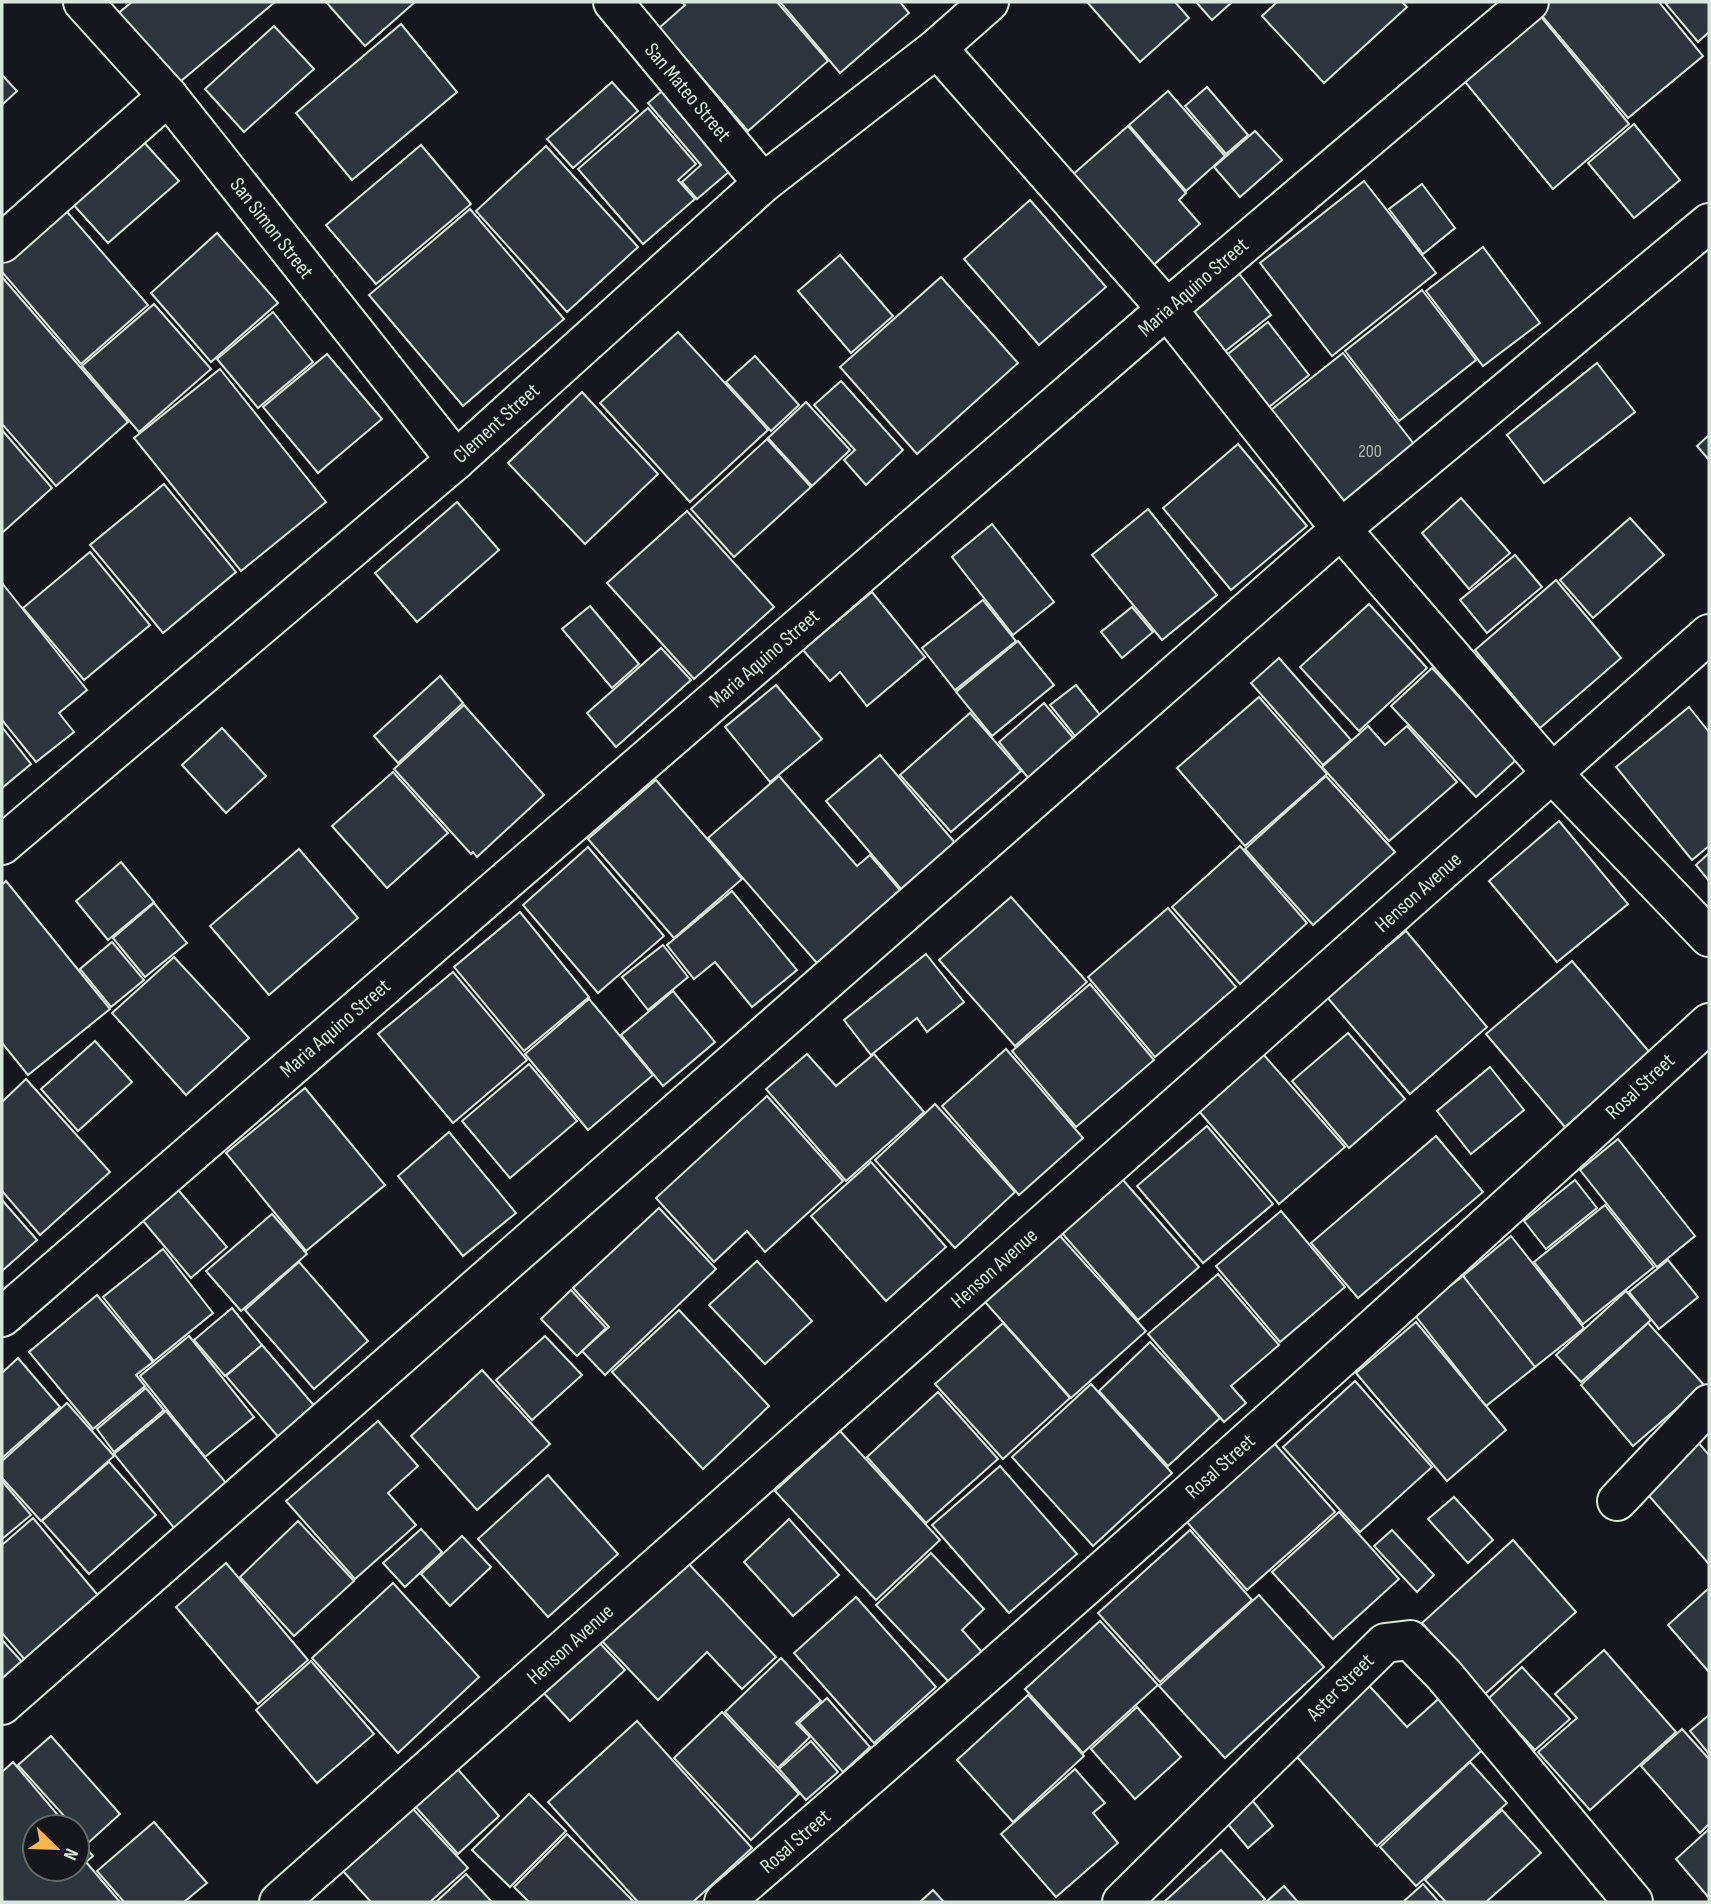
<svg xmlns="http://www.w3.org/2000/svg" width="1711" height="1904" viewBox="0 0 1711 1904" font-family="'Sofia Sans Condensed',sans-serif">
  <rect width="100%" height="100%" fill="#14181c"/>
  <!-- building -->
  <g fill="#2c363c" stroke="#d8e6dc" stroke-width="2">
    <polygon points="132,2 275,2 175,86 116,15"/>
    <polygon points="326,2 415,2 365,46"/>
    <polygon points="681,2 777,2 828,61 748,131 659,28 685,5"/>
    <polygon points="780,2 900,2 909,13 840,73"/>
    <polygon points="1087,2 1175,2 1189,18 1140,62"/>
    <polygon points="1196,2 1232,2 1212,20"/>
    <polygon points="1277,2 1402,2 1407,7 1324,83 1262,16"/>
    <polygon points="1547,2 1659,2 1703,56 1628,118 1537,10"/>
    <polygon points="1669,2 1709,2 1709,32 1698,42 1666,4"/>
    <polygon points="1538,13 1629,124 1553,189 1461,77"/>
    <polygon points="401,24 457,92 352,180 296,113"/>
    <polygon points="274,26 314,69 244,132 205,89"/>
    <polygon points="2,75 17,91 2,105"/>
    <polygon points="612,82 638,111 573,168 547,139"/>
    <polygon points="669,85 737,165 697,199 682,182 701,165 648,103"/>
    <polygon points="1207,87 1248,135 1226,154 1185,106"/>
    <polygon points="1168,91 1225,156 1186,191 1129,125"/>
    <polygon points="648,108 696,164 678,180 695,199 643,244 578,169"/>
    <polygon points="1634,124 1680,180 1634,218 1588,163"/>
    <polygon points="1128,126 1186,193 1179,200 1200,224 1141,276 1062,184"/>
    <polygon points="1255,131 1282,160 1240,197 1214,167"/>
    <polygon points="142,140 179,181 108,243 71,202"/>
    <polygon points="421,145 471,204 376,284 326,225"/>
    <polygon points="546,146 638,247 567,312 476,211"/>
    <polygon points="1364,181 1436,273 1332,356 1260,263"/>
    <polygon points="1422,184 1455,228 1423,254 1389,209"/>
    <polygon points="1030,200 1106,287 1039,345 964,259"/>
    <polygon points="61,205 148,305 81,364 2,272 2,256"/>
    <polygon points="470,209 564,319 463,406 369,295"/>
    <polygon points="217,233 278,303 211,362 151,293"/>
    <polygon points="1483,247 1540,323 1483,366 1426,291"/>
    <polygon points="840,255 893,316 851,353 798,291"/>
    <polygon points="1237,271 1271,315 1214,360 1180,315"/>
    <polygon points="2,277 128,422 56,486 2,424"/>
    <polygon points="941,277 1018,363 917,454 840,367"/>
    <polygon points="1422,290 1476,360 1399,421 1345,351"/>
    <polygon points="154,304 211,369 139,432 82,366"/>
    <polygon points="273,312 313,362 258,408 217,359"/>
    <polygon points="1268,322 1309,375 1259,415 1218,362"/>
    <polygon points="678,332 768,430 690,502 600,403"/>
    <polygon points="1343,353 1417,448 1336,512 1262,417"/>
    <polygon points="327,354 382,419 318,473 263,407"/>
    <polygon points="755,356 799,405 771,431 726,382"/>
    <polygon points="1597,363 1635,412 1544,483 1507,435"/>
    <polygon points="220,369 326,502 241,571 134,438"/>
    <polygon points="841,381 903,450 866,485 844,460 855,450 814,405"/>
    <polygon points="582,392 658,474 585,544 508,463"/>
    <polygon points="806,402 850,450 812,486 768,438"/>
    <polygon points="2,430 52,488 2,533"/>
    <polygon points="1709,435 1709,460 1697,446"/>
    <polygon points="767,439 811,487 734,557 691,509"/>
    <polygon points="1238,444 1307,526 1231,590 1163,508"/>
    <polygon points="164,484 236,572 163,633 90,545"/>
    <polygon points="1461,498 1510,553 1469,589 1422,533"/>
    <polygon points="457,502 499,550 417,622 375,573"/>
    <polygon points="1148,509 1217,595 1162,640 1092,555"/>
    <polygon points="687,511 774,607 694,679 607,583"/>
    <polygon points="1630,518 1664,555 1593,618 1560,580"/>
    <polygon points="992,524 1054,602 1013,635 952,557"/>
    <polygon points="90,552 150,625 84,680 23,608"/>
    <polygon points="1515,555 1542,587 1487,633 1460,600"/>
    <polygon points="1556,580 1621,658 1540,728 1475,650"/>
    <polygon points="2,583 87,690 59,713 74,732 36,762 2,720"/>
    <polygon points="872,592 925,657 867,706 840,672 830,681 803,650"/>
    <polygon points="983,600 1016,641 955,690 922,648"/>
    <polygon points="1369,604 1427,668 1359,731 1300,667"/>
    <polygon points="590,606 639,664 612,688 562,629"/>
    <polygon points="1132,607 1153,632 1122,658 1101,632"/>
    <polygon points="1018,641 1054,685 992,736 956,692"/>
    <polygon points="661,648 691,680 616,747 587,713"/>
    <polygon points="1279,658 1351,740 1323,765 1251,683"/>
    <polygon points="1432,668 1517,759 1476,797 1391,706"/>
    <polygon points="440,676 463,703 398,763 374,736"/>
    <polygon points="776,685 822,739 770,782 725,727"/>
    <polygon points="1076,685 1105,721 1079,741 1050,705"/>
    <polygon points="1259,697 1327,774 1245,846 1177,768"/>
    <polygon points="1044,703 1080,746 1034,785 999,742"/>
    <polygon points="464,705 544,795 477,857 473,852 471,854 394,769"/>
    <polygon points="1689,707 1709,732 1709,846 1692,860 1616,767"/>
    <polygon points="970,713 1021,771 951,832 900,775"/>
    <polygon points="1368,726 1385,745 1407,726 1457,782 1389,841 1322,767"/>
    <polygon points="2,727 31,764 2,788"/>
    <polygon points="222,728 266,776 226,813 182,765"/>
    <polygon points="880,755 956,844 902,890 826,801"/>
    <polygon points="393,772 448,833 387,888 332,826"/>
    <polygon points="779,776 857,866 870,855 906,897 823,970 708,838"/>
    <polygon points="1326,776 1395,852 1313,925 1245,849"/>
    <polygon points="656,780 742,879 674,938 588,839"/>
    <polygon points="1559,821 1628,904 1557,962 1489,881"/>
    <polygon points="1240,846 1307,923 1240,984 1172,907"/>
    <polygon points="588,847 664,936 598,993 523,905"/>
    <polygon points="299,849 358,918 269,995 210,926"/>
    <polygon points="1709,853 1709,881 1696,865"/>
    <polygon points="121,862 154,902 108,940 76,901"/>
    <polygon points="6,881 110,1009 28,1075 2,1043 2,885"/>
    <polygon points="732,891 797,970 752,1007 715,962 694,979 667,945"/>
    <polygon points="1011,897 1087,982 1015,1046 939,960"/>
    <polygon points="154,903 187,943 145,977 113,938"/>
    <polygon points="1168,908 1236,987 1155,1057 1088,977"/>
    <polygon points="520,912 589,997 524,1051 454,967"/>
    <polygon points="1406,931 1487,1027 1410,1094 1327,997"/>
    <polygon points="112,942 144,980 111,1007 80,969"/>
    <polygon points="663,945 688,977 648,1010 622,977"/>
    <polygon points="926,954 964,1002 927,1032 917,1018 871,1055 844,1020"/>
    <polygon points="174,957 249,1038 186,1095 112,1013"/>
    <polygon points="1572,961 1651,1054 1565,1127 1486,1034"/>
    <polygon points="453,972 527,1060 453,1123 378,1034"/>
    <polygon points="1090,984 1154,1060 1076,1127 1012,1051"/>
    <polygon points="673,991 715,1042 663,1086 621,1035"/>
    <polygon points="589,999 653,1075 588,1130 525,1054"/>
    <polygon points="1348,1033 1405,1099 1349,1148 1292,1081"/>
    <polygon points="95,1041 132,1082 78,1131 41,1089"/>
    <polygon points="1006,1049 1083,1138 1019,1195 942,1106"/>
    <polygon points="807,1054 836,1086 874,1054 924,1112 846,1181 766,1089"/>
    <polygon points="1263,1054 1345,1147 1279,1204 1198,1110"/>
    <polygon points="529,1064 577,1121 510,1178 462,1121"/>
    <polygon points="1490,1067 1524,1110 1471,1154 1437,1111"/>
    <polygon points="26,1079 110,1172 40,1235 2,1191 2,1102"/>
    <polygon points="305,1088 385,1185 306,1251 226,1153"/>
    <polygon points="767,1096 843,1181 765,1252 747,1231 714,1262 656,1198"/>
    <polygon points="935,1104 1015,1192 955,1248 875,1160"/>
    <polygon points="1207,1126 1273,1204 1203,1263 1137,1186"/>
    <polygon points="449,1132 516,1213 463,1256 398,1176"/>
    <polygon points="1436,1136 1483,1192 1358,1298 1311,1243"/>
    <polygon points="1618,1139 1695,1236 1657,1267 1580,1170"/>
    <polygon points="871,1162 946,1247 886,1301 811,1216"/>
    <polygon points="1123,1180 1199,1267 1138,1320 1062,1233"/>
    <polygon points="1575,1180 1597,1208 1546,1249 1524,1221"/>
    <polygon points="174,1185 227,1247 191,1278 139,1216"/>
    <polygon points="2,1200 37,1240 2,1271"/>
    <polygon points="1605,1205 1654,1267 1583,1324 1534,1262"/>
    <polygon points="659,1208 716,1269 605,1375 582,1351 609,1327 573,1288"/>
    <polygon points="1281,1211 1345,1287 1280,1342 1216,1266"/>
    <polygon points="272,1214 307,1254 241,1311 206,1271"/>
    <polygon points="1059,1235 1146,1331 1071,1398 985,1302"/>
    <polygon points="1511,1236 1584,1328 1535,1367 1463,1276"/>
    <polygon points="163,1249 213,1313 154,1361 103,1297"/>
    <polygon points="1668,1260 1698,1297 1659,1329 1629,1292"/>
    <polygon points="757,1261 812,1321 765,1364 709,1305"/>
    <polygon points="299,1262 368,1341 314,1389 245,1310"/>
    <polygon points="1218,1274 1279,1345 1231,1386 1246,1403 1224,1422 1148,1334"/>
    <polygon points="1463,1276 1535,1367 1486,1406 1414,1314"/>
    <polygon points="571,1290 606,1328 577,1356 541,1319"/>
    <polygon points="1626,1291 1651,1320 1581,1382 1556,1355"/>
    <polygon points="97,1295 153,1362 136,1375 145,1386 93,1429 29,1352"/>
    <polygon points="232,1308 262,1345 225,1376 194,1340"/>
    <polygon points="679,1310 769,1406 703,1469 612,1372"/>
    <polygon points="1416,1322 1506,1430 1447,1481 1356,1373"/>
    <polygon points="1003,1323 1070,1398 1003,1459 935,1384"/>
    <polygon points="1648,1323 1704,1385 1633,1446 1581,1385"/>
    <polygon points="189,1336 254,1417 205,1457 140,1376"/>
    <polygon points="545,1336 582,1375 532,1420 496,1380"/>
    <polygon points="1150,1342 1220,1418 1168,1466 1099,1391"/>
    <polygon points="262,1345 323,1416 287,1447 226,1376"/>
    <polygon points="18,1358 60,1407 2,1458 2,1373"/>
    <polygon points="482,1370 550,1444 477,1510 411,1436"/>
    <polygon points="1355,1381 1432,1467 1360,1532 1283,1447"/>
    <polygon points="1091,1384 1172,1473 1093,1546 1012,1457"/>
    <polygon points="146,1388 164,1410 114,1452 97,1429"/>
    <polygon points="938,1392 998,1459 926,1523 867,1457"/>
    <polygon points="67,1403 114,1456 41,1521 2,1478 2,1461"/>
    <polygon points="166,1411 232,1490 179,1534 114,1454"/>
    <polygon points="378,1421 418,1466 388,1493 416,1525 355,1579 286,1501"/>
    <polygon points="840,1431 940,1540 876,1600 775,1491"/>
    <polygon points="1696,1440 1709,1455 1709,1564 1643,1489"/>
    <polygon points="1274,1443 1335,1512 1247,1590 1186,1521"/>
    <polygon points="109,1462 156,1515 89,1574 42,1521"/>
    <polygon points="1000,1466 1077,1554 1009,1613 932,1525"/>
    <polygon points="548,1475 618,1554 548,1617 478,1539"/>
    <polygon points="2,1481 31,1515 2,1539"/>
    <polygon points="1454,1497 1493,1540 1468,1563 1428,1519"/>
    <polygon points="1339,1512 1399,1579 1333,1639 1272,1572"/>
    <polygon points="33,1518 102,1600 31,1667 2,1633 2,1545"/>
    <polygon points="789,1519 839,1575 793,1616 744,1562"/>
    <polygon points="298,1521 354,1581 294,1636 240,1577"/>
    <polygon points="421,1529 442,1552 405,1587 383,1563"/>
    <polygon points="1190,1530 1252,1600 1160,1682 1098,1613"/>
    <polygon points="1392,1530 1434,1575 1417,1592 1374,1546"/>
    <polygon points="462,1536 491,1567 450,1606 421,1574"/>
    <polygon points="1513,1540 1576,1612 1485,1694 1422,1623"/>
    <polygon points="931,1553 984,1609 962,1630 982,1652 950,1683 876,1605"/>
    <polygon points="686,1561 776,1657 742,1689 707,1652 658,1700 601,1640"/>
    <polygon points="226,1563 308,1660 258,1704 176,1607"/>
    <polygon points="393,1583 479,1677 398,1753 312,1658"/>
    <polygon points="1709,1588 1709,1672 1668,1625"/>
    <polygon points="1259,1595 1324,1667 1225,1758 1159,1686"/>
    <polygon points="856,1597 936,1687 874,1743 794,1653"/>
    <polygon points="1100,1621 1158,1685 1083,1753 1025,1689"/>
    <polygon points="594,1637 625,1670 570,1721 540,1689"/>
    <polygon points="2,1640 23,1663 2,1682"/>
    <polygon points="1604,1650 1676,1732 1590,1810 1538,1752 1577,1718 1555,1694"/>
    <polygon points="781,1658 821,1701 796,1723 810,1737 778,1768 725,1712"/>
    <polygon points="311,1661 374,1734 317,1783 256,1710"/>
    <polygon points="1522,1667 1570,1719 1535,1750 1488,1699"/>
    <polygon points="1363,1679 1407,1727 1444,1694 1489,1744 1377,1846 1289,1748"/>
    <polygon points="1028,1695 1084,1756 1013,1822 957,1760"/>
    <polygon points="827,1698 870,1747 843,1772 799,1723"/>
    <polygon points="1137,1707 1181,1757 1135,1799 1091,1749"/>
    <polygon points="722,1712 799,1794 751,1840 674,1758"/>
    <polygon points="1709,1715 1709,1754 1690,1731"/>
    <polygon points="637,1721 752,1848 693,1902 638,1902 548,1802"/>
    <polygon points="1682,1729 1709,1759 1709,1824 1700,1833 1641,1766"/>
    <polygon points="51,1736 120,1814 88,1843 77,1830 77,1827 74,1827 18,1765"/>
    <polygon points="811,1741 838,1772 806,1800 779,1769"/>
    <polygon points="13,1762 68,1827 35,1827 35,1869 77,1869 77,1838 93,1856 86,1862 120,1902 2,1902 2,1772"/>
    <polygon points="1470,1762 1507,1803 1416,1886 1380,1847"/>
    <polygon points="454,1765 499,1816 458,1854 413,1804"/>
    <polygon points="1075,1769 1105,1803 1093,1813 1118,1843 1056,1897 1001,1834"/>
    <polygon points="529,1794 566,1831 510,1887 472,1850"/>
    <polygon points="1248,1795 1273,1826 1248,1848 1222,1817"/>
    <polygon points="412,1808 468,1868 430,1902 371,1902 343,1871"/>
    <polygon points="1502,1810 1541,1853 1486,1902 1446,1902 1425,1880"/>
    <polygon points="154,1822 207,1883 184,1902 124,1902 97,1871"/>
    <polygon points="1709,1829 1709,1898 1676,1859"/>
    <polygon points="567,1834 634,1902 529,1902 514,1887"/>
    <polygon points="1221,1850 1265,1899 1262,1902 1164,1902"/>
    <polygon points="466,1874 492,1902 436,1902"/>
    <polygon points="1423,1884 1439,1902 1403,1902"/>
    <polygon points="1284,1886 1298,1902 1266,1902"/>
    <polygon points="933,1890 944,1902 920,1902"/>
  </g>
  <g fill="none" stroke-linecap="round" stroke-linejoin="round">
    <defs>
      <g id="minor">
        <polyline points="83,2 168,96 456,460"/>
        <polyline points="613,2 763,183"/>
        <polyline points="937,48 1167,309 1341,529 1552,773 1709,937"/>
        <polyline points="2,243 168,96"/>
        <polyline points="2,845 456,460 763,183 937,48 989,2"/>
        <polyline points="2,1317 1167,309 1529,2"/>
        <polyline points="1617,1501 1709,1404"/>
        <polyline points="2,1705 1341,529 1709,223"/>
        <polyline points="279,1902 1709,634"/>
        <path d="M724,1902C1058,1615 1385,1320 1709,1023"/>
        <polyline points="1122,1902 1385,1643 1410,1640 1444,1675 1633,1902"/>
      </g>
    </defs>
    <!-- minor casing -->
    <use href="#minor" stroke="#d8e6dc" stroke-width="42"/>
    <!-- minor -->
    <use href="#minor" stroke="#14181c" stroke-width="38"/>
  </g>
  <g text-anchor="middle" stroke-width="5" stroke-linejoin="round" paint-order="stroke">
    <!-- number labels -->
    <g font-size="18" fill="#adbab4">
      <text x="1370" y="457">200</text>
    </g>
    <!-- street labels -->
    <g font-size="21" fill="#d8e6dc" stroke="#14181c">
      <text transform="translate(688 92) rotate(50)" y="7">San Mateo Street</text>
      <text transform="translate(272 228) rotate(52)" y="7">San Simon Street</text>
      <text transform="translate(1193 287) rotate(-41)" y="7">Maria Aquino Street</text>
      <text transform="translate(496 423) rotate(-42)" y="7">Clement Street</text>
      <text transform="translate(764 658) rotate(-41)" y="7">Maria Aquino Street</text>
      <text transform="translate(1418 892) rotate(-42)" y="7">Henson Avenue</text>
      <text transform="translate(335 1028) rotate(-41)" y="7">Maria Aquino Street</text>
      <text transform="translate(1640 1086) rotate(-43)" y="7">Rosal Street</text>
      <text transform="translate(994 1268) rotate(-42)" y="7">Henson Avenue</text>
      <text transform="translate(1220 1466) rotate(-42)" y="7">Rosal Street</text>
      <text transform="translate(570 1644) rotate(-42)" y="7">Henson Avenue</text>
      <text transform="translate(1340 1687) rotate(-45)" y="7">Aster Street</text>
      <text transform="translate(795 1841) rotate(-41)" y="7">Rosal Street</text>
    </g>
  </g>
  <!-- border -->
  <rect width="1711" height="1904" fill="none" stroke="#d8e6dc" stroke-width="7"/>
  <!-- north arrow -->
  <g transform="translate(56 1848) rotate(113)"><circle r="33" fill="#14181c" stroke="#626a69" stroke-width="2"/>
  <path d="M0-5L12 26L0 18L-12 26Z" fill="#ffb74d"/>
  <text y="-10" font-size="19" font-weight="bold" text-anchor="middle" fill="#d8e6dc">N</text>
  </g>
</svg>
